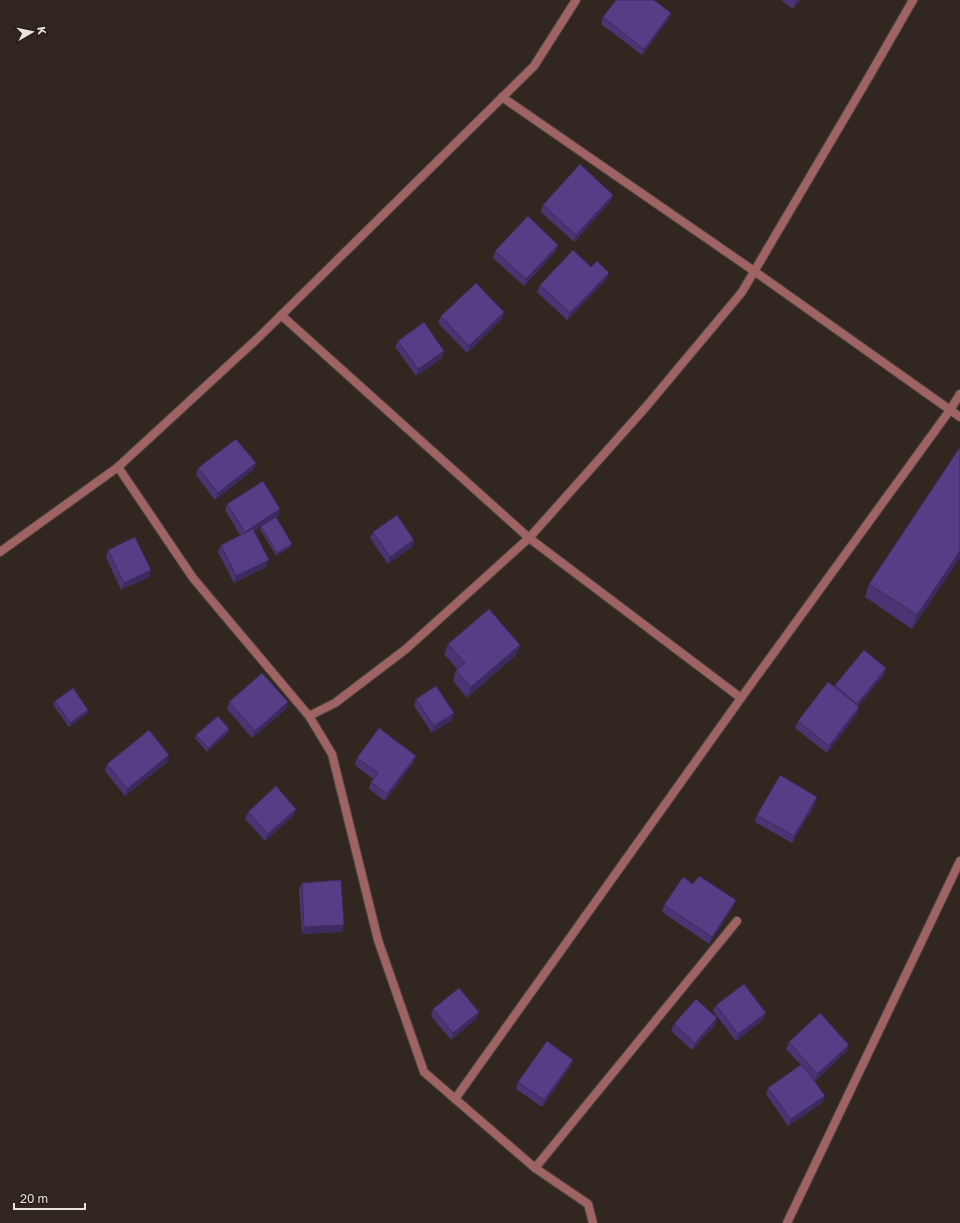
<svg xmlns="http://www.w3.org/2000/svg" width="960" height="1223" viewBox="0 0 960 1223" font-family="'Golos Text',sans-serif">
  <rect width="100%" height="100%" fill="#322720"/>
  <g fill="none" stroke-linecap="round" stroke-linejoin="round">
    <defs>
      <g id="minor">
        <polyline points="576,0 534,66 257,339 118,467 193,578 309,716 332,754 378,940 424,1072 535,1168 588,1204 593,1223"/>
        <polyline points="502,97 754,271 960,417"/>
        <polyline points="281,315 529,538 741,698"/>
        <polyline points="0,552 118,467"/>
        <polyline points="309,716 335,703 406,649 529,538 645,408 742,292 867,80 913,0"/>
        <polyline points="455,1099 741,698 950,410 960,394"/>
        <polyline points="535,1168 737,921"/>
        <polyline points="787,1223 960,861"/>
      </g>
    </defs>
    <!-- minor casing -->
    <use href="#minor" stroke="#4f453e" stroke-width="10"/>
    <!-- minor -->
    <use href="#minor" stroke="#a06364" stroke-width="8"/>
  </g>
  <!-- wall -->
  <g fill="#4a3473">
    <polygon points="781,0 800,0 793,9"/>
    <polygon points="671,13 668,20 642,55 601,24 603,17"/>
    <polygon points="613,195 610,202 574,242 541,212 543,205"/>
    <polygon points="558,245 555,252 524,286 493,258 495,251"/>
    <polygon points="591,267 606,280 567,320 537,292 540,285"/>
    <polygon points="441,316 502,319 467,353 438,323"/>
    <polygon points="398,341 442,358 416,376 395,347"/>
    <polygon points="256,463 253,470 215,500 196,475 198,468"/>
    <polygon points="227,504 278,516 273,519 291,547 276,556 260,529 261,526 254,531 266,567 234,583 218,552 221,545 240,535 225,510"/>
    <polygon points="373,532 414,540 412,547 388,564 370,538"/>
    <polygon points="108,550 149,577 121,590 106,557"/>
    <polygon points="960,557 912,629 865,597 869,584"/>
    <polygon points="448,644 520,645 516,655 467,698 453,681 456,670 457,669 444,654"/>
    <polygon points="884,675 858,706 857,714 827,753 795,728 798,721 834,687 835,685"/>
    <polygon points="416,699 452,720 432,733 414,706"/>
    <polygon points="55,701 87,714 69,727 53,705"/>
    <polygon points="229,702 286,709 252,738 227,709"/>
    <polygon points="229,729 228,733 207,752 195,738 196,735"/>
    <polygon points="357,758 413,763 385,801 369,789 371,782 373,779 355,765"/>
    <polygon points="167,762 125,796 105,771 107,764"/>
    <polygon points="815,804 792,843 755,822 757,815"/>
    <polygon points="296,809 293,816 265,841 245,819 248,812"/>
    <polygon points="302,883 342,932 302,934 299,889"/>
    <polygon points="693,884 736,900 733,907 709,944 662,912 664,905"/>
    <polygon points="716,1005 763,1020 736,1041 713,1011"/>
    <polygon points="433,1009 479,1012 476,1019 451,1040 431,1016"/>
    <polygon points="674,1024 715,1025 692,1050 671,1031"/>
    <polygon points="789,1042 849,1045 846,1052 815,1081 811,1076 825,1096 822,1103 788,1126 766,1094 768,1088 801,1065 786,1049"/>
    <polygon points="573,1060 570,1067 542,1107 516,1089 518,1082"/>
  </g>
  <!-- shaded-wall -->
  <g fill="#3c2b5e">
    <polygon points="798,0 800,0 793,9 796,2"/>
    <polygon points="671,13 668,20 642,55 644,49"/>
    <polygon points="613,195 610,202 574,242 576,235"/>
    <polygon points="558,245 555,252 524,286 526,279"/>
    <polygon points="609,273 606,280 567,320 570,313"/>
    <polygon points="504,312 502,319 467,353 469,346"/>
    <polygon points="444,351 442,358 416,376 418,369"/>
    <polygon points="256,463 253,470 215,500 218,493"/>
    <polygon points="280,509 278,516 242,538 245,532"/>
    <polygon points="414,540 412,547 388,564 390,557"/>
    <polygon points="292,544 291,547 276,556 277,553"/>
    <polygon points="960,551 960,557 912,629 917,615"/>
    <polygon points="269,560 266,567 234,583 236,576"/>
    <polygon points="151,570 149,577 121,590 124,583"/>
    <polygon points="520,645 516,655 467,698 471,687"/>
    <polygon points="886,668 884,675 855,710 857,704"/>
    <polygon points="288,702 286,709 252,738 255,731"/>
    <polygon points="859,707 857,714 827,753 829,746"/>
    <polygon points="88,710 87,714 69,727 70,723"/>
    <polygon points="454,713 452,720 432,733 434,726"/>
    <polygon points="229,729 228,733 207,752 208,748"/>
    <polygon points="169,755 167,762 125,796 127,789"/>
    <polygon points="416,756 413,763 385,801 387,794"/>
    <polygon points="817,797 815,804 792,843 794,836"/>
    <polygon points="296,809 293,816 265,841 268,834"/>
    <polygon points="736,900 733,907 709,944 712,937"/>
    <polygon points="344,925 342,932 302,934 304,927"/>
    <polygon points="479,1012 476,1019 451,1040 453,1033"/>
    <polygon points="766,1013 763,1020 736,1041 738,1034"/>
    <polygon points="717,1018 715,1025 692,1050 695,1043"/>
    <polygon points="849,1045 846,1052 815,1081 817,1074"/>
    <polygon points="573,1060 570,1067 542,1107 544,1100"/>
    <polygon points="825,1096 822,1103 788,1126 791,1119"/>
  </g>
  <!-- building -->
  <g fill="#563d86" stroke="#3c2b5e">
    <polygon points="616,0 654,0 671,13 644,49 603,17"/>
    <polygon points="793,0 798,0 796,2"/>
    <polygon points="580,164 613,195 576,235 543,205"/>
    <polygon points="528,216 558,245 526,279 495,251"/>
    <polygon points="573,250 591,267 597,261 609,273 570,313 540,285"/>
    <polygon points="476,283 504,312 469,346 441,316"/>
    <polygon points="424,322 444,351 418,369 398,341"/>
    <polygon points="236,439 256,463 218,493 198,468"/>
    <polygon points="960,447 960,551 917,615 869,584"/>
    <polygon points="263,481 280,509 245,532 227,504"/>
    <polygon points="397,515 414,540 390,557 373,532"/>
    <polygon points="276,517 292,544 277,553 261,526"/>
    <polygon points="253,529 269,560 236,576 221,545"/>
    <polygon points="135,537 151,570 124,583 108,550"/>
    <polygon points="489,609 520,645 471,687 456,670 465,663 448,644"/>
    <polygon points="864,650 886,668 857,704 835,685"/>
    <polygon points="262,673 288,702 255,731 229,702"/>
    <polygon points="828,682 859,707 829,746 798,721"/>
    <polygon points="436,686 454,713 434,726 416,699"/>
    <polygon points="73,688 88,710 70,723 55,701"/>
    <polygon points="218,716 229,729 208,748 196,735"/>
    <polygon points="379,728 416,756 387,794 371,782 378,773 357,758"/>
    <polygon points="149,730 169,755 127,789 107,764"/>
    <polygon points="780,775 817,797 794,836 757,815"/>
    <polygon points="276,786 296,809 268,834 248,812"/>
    <polygon points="699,876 736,900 712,937 664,905 683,877 693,884"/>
    <polygon points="341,880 344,925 304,927 302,883"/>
    <polygon points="744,984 766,1013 738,1034 716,1005"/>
    <polygon points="459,988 479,1012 453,1033 433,1009"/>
    <polygon points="696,999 717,1018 695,1043 674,1024"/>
    <polygon points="820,1013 849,1045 817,1074 789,1042"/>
    <polygon points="547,1041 573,1060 544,1100 518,1082"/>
    <polygon points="802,1064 825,1096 791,1119 768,1088"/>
  </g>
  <!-- north arrow -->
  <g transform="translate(32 32) rotate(81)" stroke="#281e16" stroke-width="3" paint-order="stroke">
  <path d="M0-3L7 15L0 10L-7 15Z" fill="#e9e2dd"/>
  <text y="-6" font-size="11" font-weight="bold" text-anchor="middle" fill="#e9e2dd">K</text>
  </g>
  <!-- scale -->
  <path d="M14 1203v6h71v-6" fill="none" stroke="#e9e2dd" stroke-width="2"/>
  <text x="20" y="1203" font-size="12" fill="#e9e2dd" stroke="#281e16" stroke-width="3" paint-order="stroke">20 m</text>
</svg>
